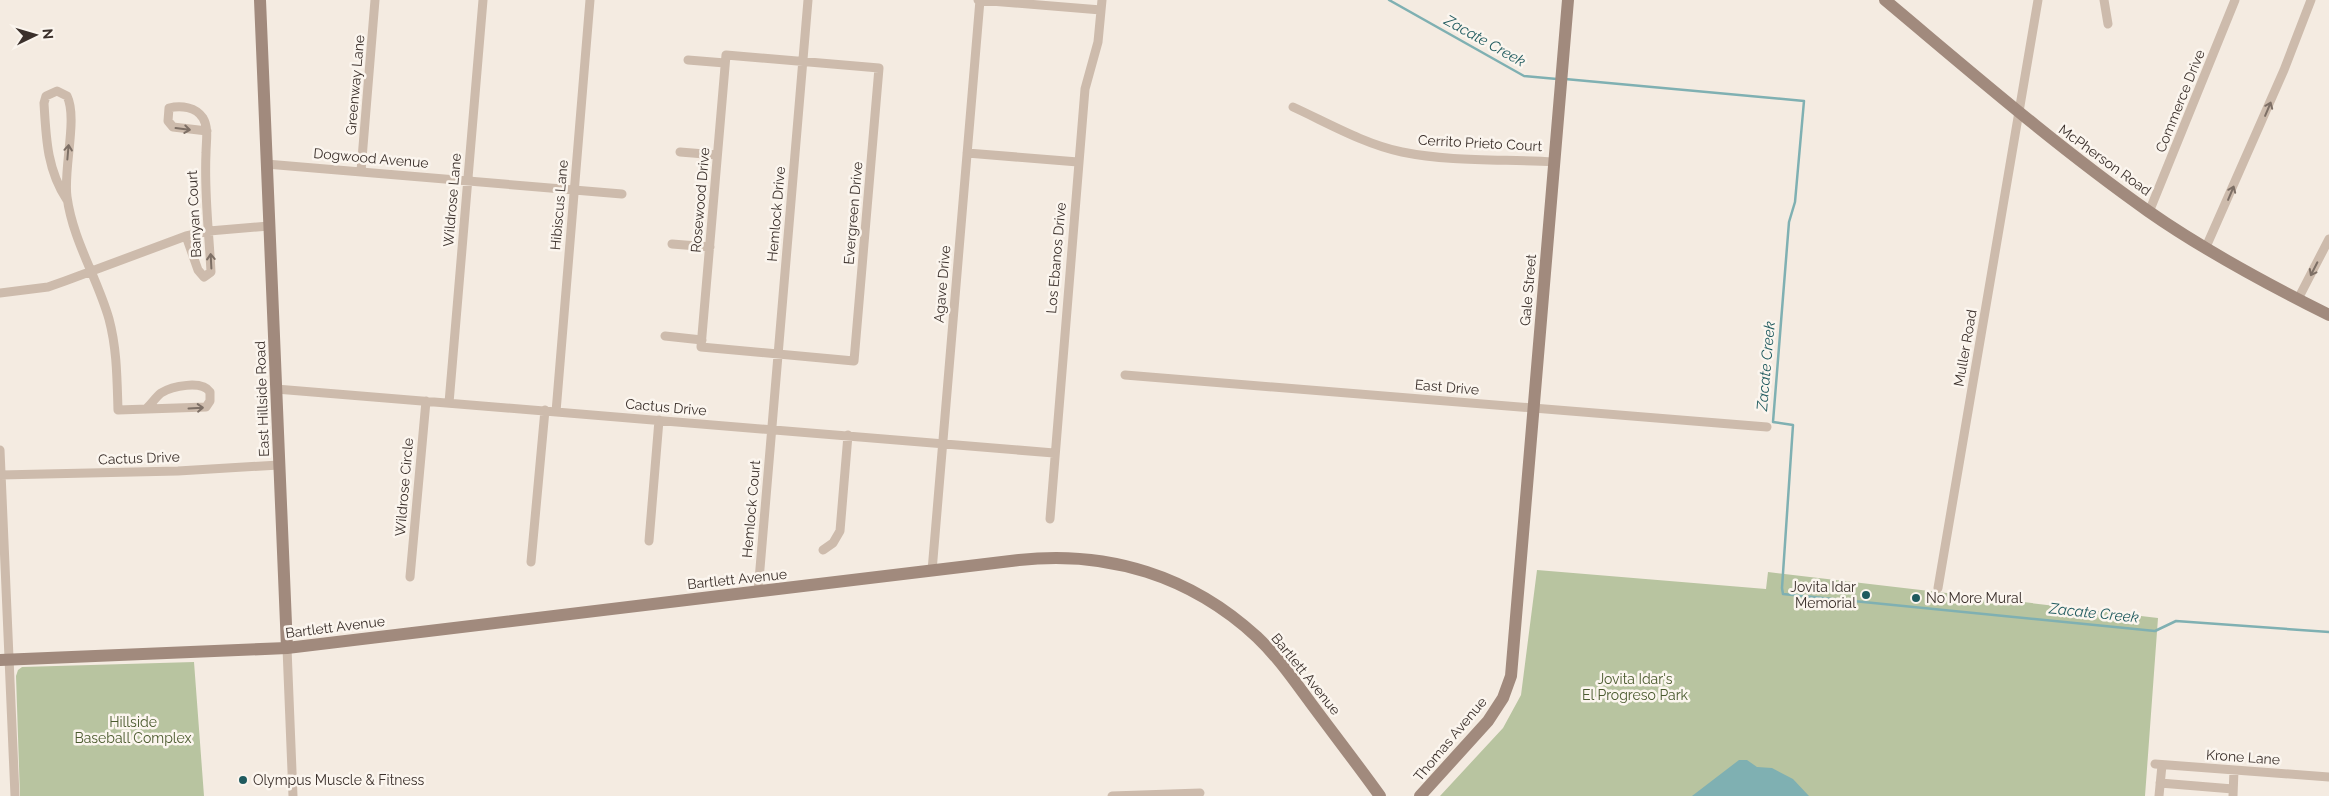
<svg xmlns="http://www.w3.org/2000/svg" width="2329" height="796" font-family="Raleway,sans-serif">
  <rect width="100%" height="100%" fill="#f4ebe1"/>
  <path fill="#b8c4a0" d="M1537 570 1766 589 1768 572 2158 618 2145 796H1440L1503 728 1521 695Z
    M194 662 204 796H20L16 676 18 670 22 667Z"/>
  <path fill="#7fb0b2" d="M1739 760H1747L1757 767 1772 768 1793 779 1809 796H1692Z"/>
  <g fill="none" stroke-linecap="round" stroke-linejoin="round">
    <path stroke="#7fb0b2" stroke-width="2.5" d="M1389 0 1524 76 1557 79
      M1565 79 1804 101 1795 202 1789 222 1773 422 1793 425 1782 588 1783 594 2155 631 2176 621 2329 632"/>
    <path stroke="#cdbbac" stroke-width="9" d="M978 0 1101 10
      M2104 0 2108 24
      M726 55 879 68 854 361 701 347Z
      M688 60 725 63
      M1293 107C1328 123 1364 144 1402 152 1451 162 1504 159 1554 162
      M680 152 717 155
      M967 153 1078 162
      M266 164 622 194
      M361 171 375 0
      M67 200C47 170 46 138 44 103L46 96 57 91 67 96C78 118 63 169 67 197 73 241 97 277 109 319 117 349 117 379 118 410L206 407 210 401V392C202 380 172 386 161 393 156 397 152 403 147 408
      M2149 212 2235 0
      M186 236 198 270 204 277 211 272C209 232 204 193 206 153 206 142 209 128 203 118 196 107 181 105 169 108L168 121 173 127 207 131
      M672 244 710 247
      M2206 247 2284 70 2311 0
      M0 293 48 287 65 281 186 236 209 231 269 226
      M2298 299 2329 239
      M665 336 702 340
      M1125 375 1767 427
      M276 389 1054 453
      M449 403 483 0
      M556 412 590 0
      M0 450 15 796
      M0 475 178 471 279 465
      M1050 519 1085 89 1098 42 1102 0
      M649 541 659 420
      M823 550 833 543 840 531 848 435
      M531 562 545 410
      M932 571 980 0
      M410 577 426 401
      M1938 588 2038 0
      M758 592 808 0
      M287 648 293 796
      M2155 764 2329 777
      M2160 783 2233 789
      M1112 796 1200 793
      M2159 796 2162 765
      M2233 796 2234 770"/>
    <path stroke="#a18a7d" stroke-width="12" d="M260 0 287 648
      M1885 0C1971 72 2056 146 2148 211 2205 251 2267 284 2329 315
      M0 660 287 648 1019 560C1108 550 1191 576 1257 637 1277 656 1293 679 1310 702 1333 733 1357 764 1380 796
      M1420 796 1488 721 1503 698 1511 676 1568 0"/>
  </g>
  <defs><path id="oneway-shaft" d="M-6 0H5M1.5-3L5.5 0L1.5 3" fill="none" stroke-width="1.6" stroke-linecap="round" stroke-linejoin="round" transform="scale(1.25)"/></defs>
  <g stroke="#7d6f65">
    <use href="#oneway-shaft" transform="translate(2268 109) rotate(-67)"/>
    <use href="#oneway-shaft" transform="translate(183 129) rotate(7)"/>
    <use href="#oneway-shaft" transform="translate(68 152) rotate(-85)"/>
    <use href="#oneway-shaft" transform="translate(2231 193) rotate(-67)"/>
    <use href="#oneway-shaft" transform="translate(211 261) rotate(-93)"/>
    <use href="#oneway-shaft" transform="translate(2314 269) rotate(117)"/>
    <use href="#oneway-shaft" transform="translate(196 408) rotate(-3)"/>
  </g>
  <g fill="#1f5a5e" stroke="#fbf5ee" stroke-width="2">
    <circle cx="1866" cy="595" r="5"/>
    <circle cx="1916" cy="598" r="5"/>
    <circle cx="243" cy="780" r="5"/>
  </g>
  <g text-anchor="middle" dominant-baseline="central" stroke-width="5" stroke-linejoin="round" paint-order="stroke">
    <g font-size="14" fill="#3b302b" stroke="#fbf5ee">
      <text transform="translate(355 85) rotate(-85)">Greenway Lane</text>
      <text transform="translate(2180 101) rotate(-68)">Commerce Drive</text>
      <text transform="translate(1480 143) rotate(3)">Cerrito Prieto Court</text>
      <text transform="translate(371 158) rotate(5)">Dogwood Avenue</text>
      <text transform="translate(2105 160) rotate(36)">McPherson Road</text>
      <text transform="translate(452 200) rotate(-85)">Wildrose Lane</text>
      <text transform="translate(700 200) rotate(-85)">Rosewood Drive</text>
      <text transform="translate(559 205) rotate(-85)">Hibiscus Lane</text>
      <text transform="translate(853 213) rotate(-85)">Evergreen Drive</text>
      <text transform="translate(194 214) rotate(-93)">Banyan Court</text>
      <text transform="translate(776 214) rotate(-85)">Hemlock Drive</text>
      <text transform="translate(1056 258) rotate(-85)">Los Ebanos Drive</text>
      <text transform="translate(942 284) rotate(-85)">Agave Drive</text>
      <text transform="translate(1528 290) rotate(-85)">Gale Street</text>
      <text transform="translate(1965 348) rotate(-80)">Muller Road</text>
      <text transform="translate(1447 387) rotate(5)">East Drive</text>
      <text transform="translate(262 399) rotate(-92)">East Hillside Road</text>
      <text transform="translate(666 407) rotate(5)">Cactus Drive</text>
      <text transform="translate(139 458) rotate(-2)">Cactus Drive</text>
      <text transform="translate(404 487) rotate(-85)">Wildrose Circle</text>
      <text transform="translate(751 509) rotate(-85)">Hemlock Court</text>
      <text transform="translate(737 579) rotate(-6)">Bartlett Avenue</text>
      <text transform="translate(335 627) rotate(-7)">Bartlett Avenue</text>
      <text transform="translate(1306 674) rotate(51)">Bartlett Avenue</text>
      <text transform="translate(1450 739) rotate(-50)">Thomas Avenue</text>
      <text transform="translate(2243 757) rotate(4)">Krone Lane</text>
    </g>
    <g font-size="14" fill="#3b302b" stroke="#fbf5ee" text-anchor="start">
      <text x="1856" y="587" text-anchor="end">Jovita Idar<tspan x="1856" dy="16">Memorial</tspan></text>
      <text x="1926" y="598">No More Mural</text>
      <text x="253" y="780">Olympus Muscle &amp; Fitness</text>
    </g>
    <g font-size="14" fill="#4a5a2e" stroke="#fbf5ee">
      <text x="1635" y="679">Jovita Idar's<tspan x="1635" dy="16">El Progreso Park</tspan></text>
      <text x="133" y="722">Hillside<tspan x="133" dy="16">Baseball Complex</tspan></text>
    </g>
    <g font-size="15" font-style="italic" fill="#1f5a5e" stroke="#fbf5ee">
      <text transform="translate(1485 41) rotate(29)">Zacate Creek</text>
      <text transform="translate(1766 366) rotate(-85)">Zacate Creek</text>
      <text transform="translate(2094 613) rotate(6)">Zacate Creek</text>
    </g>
  </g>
  <g transform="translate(35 35) rotate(85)" stroke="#fbf5ee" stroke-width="4" paint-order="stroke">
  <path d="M0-4L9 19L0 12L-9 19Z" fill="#3b302b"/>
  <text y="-8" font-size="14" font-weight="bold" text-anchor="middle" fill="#3b302b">N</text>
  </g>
</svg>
